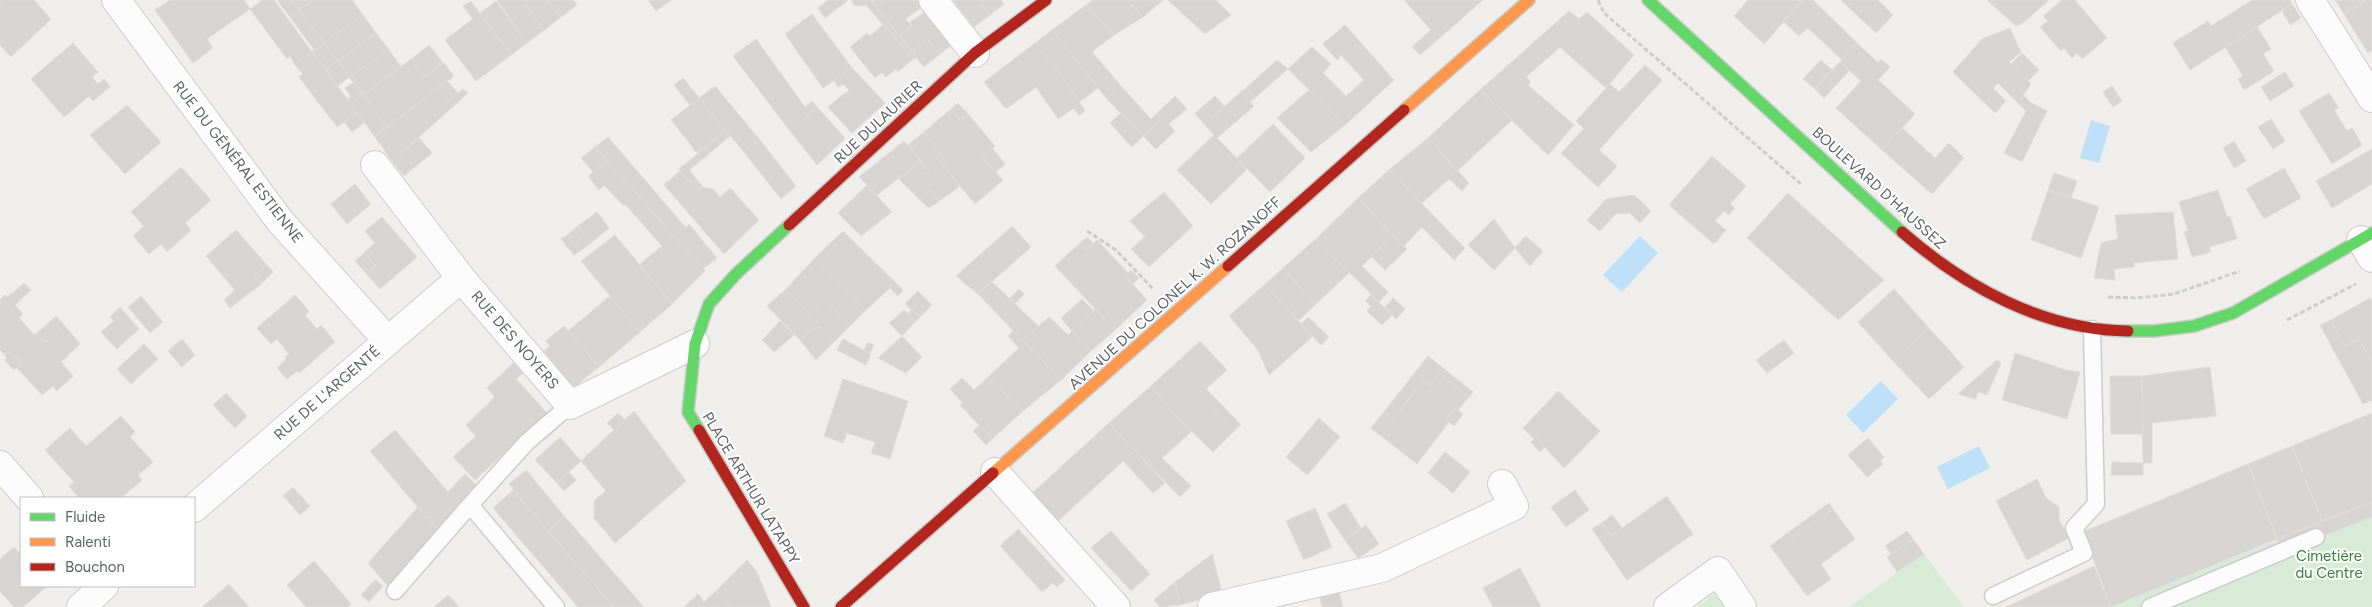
<svg xmlns="http://www.w3.org/2000/svg" width="2372" height="607" font-family="Figtree,sans-serif">
  <rect width="100%" height="100%" fill="#efeeea"/>
  <path fill="#d8ebd6" d="M2372 502V607H2110Z
    M1924 554 1964 607H1849Z
    M1716 592 1732 607H1698Z"/>
  <path fill="#bfe0f9" d="M2091 120 2110 126 2099 163 2080 158Z
    M1640 236 1658 253 1622 292 1603 275Z
    M1881 381 1898 399 1863 433 1846 415Z
    M1979 446 1990 468 1948 489 1937 467Z"/>
  <path fill="#d6d5d3" stroke="#deddd9" d="M0 0H34L51 19 11 57 0 45Z
    M170 0H244L250 9 207 39 213 48 193 63 155 10Z
    M262 0H274L312 52 295 65 290 56 287 59 250 9Z
    M277 0H292L299 10 290 17Z
    M292 0H312L299 10Z
    M312 0H352L363 15 324 43 299 10Z
    M497 0H522L544 30 527 43Z
    M522 0H548L561 17 544 30Z
    M548 0H573L577 5 561 17Z
    M648 0H671L656 11Z
    M828 0H848L825 18 818 8Z
    M851 0H871L917 57 913 59 866 5 855 6Z
    M873 0H884L876 7Z
    M884 0H917L922 7 905 19 912 26 899 36 876 7Z
    M953 0H978L990 15 974 27Z
    M978 0H1001L1004 4 990 15Z
    M1093 0H1127L1143 17 1114 35 1086 5Z
    M1127 0H1149L1156 6 1143 17Z
    M1149 0H1164L1156 6Z
    M1168 0H1216L1231 15 1205 34Z
    M1404 0H1483L1420 55 1412 47 1431 30Z
    M1748 0H1803L1764 44 1734 16Z
    M1803 0H1813L1857 43 1842 60 1808 28 1799 36 1783 21Z
    M1841 0H1878L1893 15 1876 33Z
    M1987 0H2049L2024 22 2016 26Z
    M2062 0H2075L2107 38 2082 59 2077 53 2072 58 2064 48 2061 51 2040 27 2048 21 2043 16Z
    M2252 0H2290L2292 4 2190 70 2173 43 2208 21 2211 26Z
    M2335 0H2367L2344 14Z
    M2367 0H2372V50L2368 53 2344 14Z
    M471 1 511 55 476 81 445 40 473 19 463 6Z
    M496 1 527 43 511 55 480 13Z
    M2292 4 2301 18 2290 25 2282 11Z
    M1086 5 1114 35 1092 52 1121 86 1107 99 1052 30Z
    M299 10 324 43 315 51 290 17Z
    M926 11 953 44 940 54 927 39 912 52 899 36 912 26 909 23Z
    M1569 11 1579 19 1587 12 1634 55 1606 88 1560 47 1526 77 1531 82 1528 85 1574 125 1548 155 1480 90Z
    M812 14 852 68 823 88 785 34Z
    M363 15 376 33 338 61 324 43Z
    M884 24 913 59 898 72 896 69 886 77 882 72 875 78 850 47 867 33 870 36Z
    M1345 25 1394 80 1345 125 1288 69 1312 47 1331 64 1323 73 1346 96 1364 80 1341 55 1337 60 1323 44Z
    M2257 27 2271 49 2263 54 2274 71 2244 90 2238 79 2243 76 2225 47Z
    M2010 28 2021 52 2009 62 2031 84 2023 95 2030 102 2047 111 2022 162 2004 153 2026 111 1998 83 1993 88 2006 101 1995 113 1953 72 1982 39Z
    M1052 30 1098 88 1079 102 1062 76 1035 43Z
    M376 33 389 50 349 77 338 61Z
    M756 39 805 107 812 101 817 107 790 131 733 56Z
    M927 39 940 54 924 67 912 52Z
    M73 43 98 72 92 77 98 84 104 79 110 87 93 101 89 96 64 117 31 79Z
    M324 43 338 61 326 70 312 52Z
    M1035 43 1062 76 1085 111 1079 116 1074 108 1058 119 1036 87 1006 109 984 82Z
    M1857 43 1878 63 1881 59 1890 67 1878 80 1915 114 1882 150 1836 108 1861 81 1840 62Z
    M429 45 443 63 425 77 411 59Z
    M389 50 401 67 363 95 349 77Z
    M312 52 357 112 337 127 299 77 303 74 295 65Z
    M2022 53 2039 70 2028 81 2011 64Z
    M411 59 425 77 444 63 454 76 387 127 363 95Z
    M1277 60 1288 69 1256 97 1246 88Z
    M1821 60 1832 70 1815 89 1803 79Z
    M338 61 349 77 338 86 326 70Z
    M1840 62 1849 71 1836 85 1826 76Z
    M1645 65 1662 80 1599 150 1617 166 1598 187 1561 153 1584 129 1576 121 1610 84 1619 92Z
    M852 68 885 103 852 133 828 107 849 90 843 84 838 87 834 80Z
    M2285 72 2294 86 2270 101 2261 87Z
    M1826 76 1836 85 1824 98 1815 89Z
    M683 78 699 98 690 105 674 85Z
    M447 81 458 93 449 101 438 88Z
    M354 82 363 95 351 104 348 99 351 96 345 88Z
    M715 86 760 140 744 152 699 98Z
    M1121 86 1151 119 1175 96 1187 109 1168 124 1163 118 1143 136 1107 99Z
    M2112 86 2118 95 2109 101 2103 92Z
    M438 88 449 101 463 89 468 93 392 161 375 137Z
    M1246 88 1256 97 1250 102 1241 92Z
    M1309 90 1345 125 1311 152 1277 118Z
    M1480 90 1512 120 1457 171 1428 138Z
    M1241 92 1254 106 1217 138 1204 124Z
    M2329 93 2339 108 2334 110 2347 131 2352 128 2362 145 2332 164 2299 111Z
    M363 95 387 127 375 137 351 104Z
    M2118 95 2122 101 2113 107 2109 101Z
    M1215 96 1225 107 1204 124 1195 113Z
    M699 98 726 130 697 153 671 120Z
    M958 103 968 114 960 120 951 109Z
    M127 105 161 142 125 174 90 135Z
    M817 107 845 138 817 165 790 131Z
    M951 109 960 120 968 114 995 146 982 157 1003 180 975 204 937 158 942 154 924 132Z
    M357 112 364 123 352 132 344 122Z
    M1121 113 1143 136 1132 147 1110 123Z
    M1163 118 1175 131 1156 149 1143 136Z
    M2271 119 2285 141 2273 149 2258 127Z
    M1273 124 1305 158 1270 192 1237 158Z
    M1902 128 1935 158 1949 143 1964 158 1932 194 1882 150Z
    M726 130 730 136 693 167 689 161Z
    M924 132 942 154 937 158 960 186 939 201 930 191 919 199 908 188 929 171 908 145Z
    M1214 135 1247 169 1211 204 1177 170Z
    M608 137 686 228 689 224 717 258 703 269 595 147Z
    M419 138 432 153 404 176 392 161Z
    M1428 138 1469 183 1462 191 1449 179 1421 204 1389 170Z
    M760 140 796 186 781 199 744 152Z
    M904 141 921 161 877 195 859 177Z
    M2234 141 2246 161 2234 168 2223 148Z
    M595 147 607 161 593 172 581 158Z
    M992 148 1005 164 996 172 982 157Z
    M2372 149V184L2332 208 2316 181Z
    M1712 156 1746 186 1730 204 1735 208 1729 215 1724 211 1715 221 1726 230 1714 244 1669 205Z
    M607 161 705 271 672 304 639 265 662 246 625 204 624 206 604 185 599 190 588 176Z
    M689 161 693 167 689 170 703 187 698 191 679 169Z
    M921 161 929 171 908 188 899 179Z
    M181 167 211 200 185 223 191 230 167 252 161 244 149 254 133 236 144 226 131 212Z
    M2284 168 2301 198 2264 219 2246 189Z
    M1389 170 1465 248 1454 260 1422 227 1404 246 1358 198Z
    M680 171 698 191 703 187 713 189 720 197 730 188 759 220 724 254 664 185Z
    M2054 173 2077 181 2071 198 2048 190Z
    M355 184 371 204 347 224 331 204Z
    M867 185 892 212 861 236 838 213Z
    M2048 190 2099 207 2081 258 2031 240Z
    M2218 190 2227 217 2230 216 2237 239 2209 247 2211 252 2192 257 2184 232 2188 231 2179 202Z
    M930 191 939 201 929 208 919 199Z
    M1164 192 1193 226 1149 267 1131 249 1145 237 1130 221Z
    M1788 193 1884 280 1838 320 1747 238Z
    M1634 195 1651 211 1640 223 1630 213 1616 214 1611 219 1598 208 1606 199Z
    M1358 198 1393 235 1362 266 1388 292 1379 302 1316 239Z
    M1598 208 1611 219 1600 231 1587 220Z
    M597 212 609 228 591 243 578 226Z
    M2173 212 2178 259 2134 263V267L2114 269 2115 280 2094 278 2101 243 2118 239 2115 215Z
    M382 217 417 257 380 289 363 270 365 268 369 272 376 266 364 253 375 243 365 231Z
    M1494 219 1515 248 1494 270 1468 245Z
    M578 226 591 243 580 251 567 235Z
    M1012 226 1031 247 978 294 956 276Z
    M236 230 267 265 253 276 261 284 230 308 224 300 235 290 206 256Z
    M843 231 903 290 898 296 890 288 866 310 815 258Z
    M567 235 580 251 574 255 561 239Z
    M615 235 672 304 640 332 581 261Z
    M1393 235 1407 249 1385 270 1371 256Z
    M1526 236 1543 251 1530 266 1515 248Z
    M1087 237 1093 243 1085 251 1079 244Z
    M1316 239 1349 273 1316 304 1283 268Z
    M1097 240 1128 273 1125 276 1147 300 1115 330 1055 266 1079 244 1085 251Z
    M364 253 376 266 369 272 365 268 363 270 355 261Z
    M815 258 866 310 850 326 825 298 809 314 785 290Z
    M267 265 273 272 261 284 253 276Z
    M1283 268 1316 304 1298 321 1264 285Z
    M1131 270 1139 278 1133 284 1125 276Z
    M991 281 1038 326 1022 340 978 294Z
    M24 283 31 290 15 305 23 314 19 318 34 335 37 333 45 343 65 326 80 344 61 362 73 376 57 391 53 386 42 395 17 368 22 364 11 353H3L0 350V300L5 295 8 297Z
    M1264 285 1313 336 1269 375 1258 350 1229 316Z
    M1019 289 1024 294 1015 304 1009 299Z
    M1894 289 1929 328 1893 361 1858 322Z
    M785 290 809 314 825 298 850 326 834 342 820 327 811 330 800 340 767 306Z
    M918 291 932 305 920 317 905 304Z
    M295 295 309 311 305 315 317 329 321 325 335 342 299 373 297 371 287 379 277 368 286 359 285 357 289 354 277 339 271 344 257 328Z
    M1371 295 1392 315 1382 325 1367 311 1371 306 1365 301Z
    M141 296 163 322 150 333 128 307Z
    M610 296 640 332 599 367 568 331Z
    M1393 298 1405 309 1396 319 1385 307Z
    M2370 298 2372 302V363L2359 339 2345 346 2331 320Z
    M1082 299 1094 311 1072 331 1061 318Z
    M120 307 139 329 117 349 101 332 114 321 110 317Z
    M912 309 920 317 915 322 908 314Z
    M1095 309 1115 330 1091 351 1072 331Z
    M904 310 915 322 902 336 889 323Z
    M56 316 65 326 45 343 37 333Z
    M1049 317 1068 335 1072 331 1091 351 1061 380 1022 340Z
    M1308 317 1329 337 1321 345 1301 324Z
    M2331 320 2345 346 2359 339 2372 363V400L2363 404 2320 325Z
    M780 321 794 335 774 352 762 340Z
    M564 326 599 367 574 387 544 351 550 346 546 341Z
    M820 327 834 342 816 360 800 340 811 330Z
    M1929 328 1964 367 1929 399 1893 361Z
    M1013 331 1061 380 1023 411 987 378 1019 348 1008 336Z
    M902 336 922 357 906 373 878 358Z
    M182 339 195 355 182 367 168 351Z
    M843 339 871 354 866 365 837 350Z
    M1784 340 1794 353 1767 373 1756 360Z
    M1200 341 1227 370 1206 389 1220 403 1213 410 1234 431 1213 452 1171 411 1151 386Z
    M868 342 874 345 870 353 864 350Z
    M144 344 158 359 131 384 117 369Z
    M3 353H11L22 364 14 370 5 361 7 358Z
    M2015 353 2066 370 2080 372 2067 419 2002 400Z
    M1428 356 1473 392 1469 397 1440 374 1429 387 1423 381 1393 419 1384 412Z
    M1997 360 2001 363 1987 395 1978 392 1976 399 1958 394Z
    M513 363 523 373 516 379 547 413 475 480 453 457 476 436 466 425 495 397 487 388Z
    M2210 367 2216 416 2152 423V463H2143L2142 376Z
    M1440 374 1469 397 1458 410 1455 408 1445 419 1449 422 1417 464 1371 428 1384 412 1393 419 1423 381 1429 387Z
    M2110 376H2142L2143 434H2111Z
    M962 378 974 390 987 378 1023 411 992 439 960 405 963 403 950 389Z
    M843 379 908 401 890 459 871 453 875 442 847 433 843 443 824 436Z
    M1151 386 1171 411 1192 431 1162 458 1191 486 1180 497 1109 423Z
    M1558 391 1600 431 1564 468 1536 437 1534 439 1523 428Z
    M226 393 247 416 235 428 213 405Z
    M1220 403 1241 425 1234 431 1213 410Z
    M1455 408 1463 414 1454 426 1445 419Z
    M634 411 686 481 615 543 594 518V501L606 491 581 461Z
    M618 413 625 420 614 430 607 423Z
    M2372 413V502L2322 521 2292 446Z
    M121 416 135 432 130 437 153 462 138 475 142 480 121 498H79L69 486 74 482 45 450 70 428 86 446Z
    M1319 418 1340 437 1307 475 1286 457Z
    M1109 423 1165 483 1153 493 1123 461 1055 524 1029 496Z
    M980 425 992 439 986 445 973 431Z
    M395 430 448 492 465 474 476 485 438 530 429 521 432 519 430 516 427 518 370 451Z
    M560 437 581 461 557 483 535 460Z
    M1536 437 1545 447 1540 452 1531 442Z
    M1868 438 1884 457 1880 461 1883 464 1867 477 1848 455Z
    M2292 446 2322 521 2277 539 2248 464Z
    M1445 452 1470 472 1453 493 1428 473Z
    M2112 462 2143 463V475H2111Z
    M2248 464 2277 539 2111 607 2083 532Z
    M526 470 564 516 548 531 509 484Z
    M569 472 576 480 564 491 557 483Z
    M2037 479 2046 498 2059 507V520L2069 538 2027 560 1996 501Z
    M293 487 310 506 300 515 283 496Z
    M513 490 548 531 614 607H578L493 508Z
    M1575 490 1589 510 1566 527 1551 507Z
    M1667 496 1693 534 1627 580 1592 529 1602 523 1611 536Z
    M2372 502V517L2318 538 2281 549 2277 539Z
    M1345 503 1361 528 1345 540 1327 514Z
    M1829 503 1833 509 1794 538 1789 532Z
    M418 507 427 518 430 516 432 519 429 521 438 530 388 586 368 563Z
    M1315 508 1332 547 1304 560 1286 521Z
    M1833 509 1855 539 1821 564 1831 579 1807 596 1770 546 1789 532 1794 538Z
    M1612 515 1622 528 1611 536 1602 523Z
    M564 516 644 607H614L548 531Z
    M1366 525 1379 544 1358 558 1345 540Z
    M1018 529 1065 580 1057 587 1053 583 1042 592 1000 546Z
    M1111 531 1150 574 1131 591 1091 548Z
    M1907 531 1913 539 1891 554 1885 546Z
    M1913 539 1924 554 1897 572 1887 557Z
    M14 547 21 555V586H47L23 607H14L0 591V559Z
    M1212 554 1222 593 1180 605 1175 582Z
    M747 560 757 572 771 607H731L716 591Z
    M314 561 351 604 348 607H306L287 585Z
    M2094 566 2111 607H2006Z
    M1520 568 1541 607H1493L1483 588Z
    M375 580 383 586 369 602 361 595Z
    M1175 582 1180 605 1160 607 1154 600Z
    M229 584 249 607H202Z
    M716 591 731 607H684L698 594 704 602Z
    M1339 592 1343 607H1322L1320 597Z
    M448 595 459 607H434Z"/>
  <g fill="none" stroke-linecap="round" stroke-linejoin="round">
    <defs>
      <path id="lane" d="M395 591 470 505
        M1993 596 2084 553 2074 528 2096 504 2092 329
        M556 607 470 505 527 442 570 405
        M2150 607 2316 537"/>
      <path id="street" d="M116 0 280 221 388 341
        M933 0 975 53
        M2310 0 2372 98
        M375 165 461 278 570 405 695 344
        M2361 240 2372 258
        M0 465 29 498
        M995 472 1116 607
        M194 508 461 278
        M81 607 104 586
        M1212 607 1382 568 1514 506 1502 484
        M1668 607 1718 571 1742 607"/>
      <path id="fast" d="M1648 0 1902 232
        M2128 331H2154L2194 326 2233 313 2372 233
        M699 430 688 412 695 344 709 304 736 274 789 225"/>
      <path id="slow" d="M1404 110 1529 0
        M993 473 1228 266"/>
      <path id="jam" d="M789 225 975 53 1046 0
        M1902 232C1965 287 2043 330 2128 331
        M1228 266 1404 110
        M699 430 804 607
        M841 607 993 473"/>
    </defs>
    <use href="#lane" stroke="#cbcccc" stroke-width="19"/>
    <use href="#street" stroke="#cbcccc" stroke-width="30"/>
    <use href="#fast" stroke="#cacacb" stroke-width="14"/>
    <use href="#slow" stroke="#cacacb" stroke-width="14"/>
    <use href="#jam" stroke="#cacacb" stroke-width="14"/>
    <path stroke="#cacfcc" stroke-width="3" stroke-dasharray="5 2.5" stroke-linecap="butt" d="M1598 0 1604 13 1802 185
      M1087 231 1116 250 1154 290
      M2108 297 2136 298 2174 294 2240 271
      M2287 320 2356 284"/>
    <use href="#lane" stroke="#fdfcfc" stroke-width="16"/>
    <use href="#street" stroke="#fdfcfc" stroke-width="28"/>
    <use href="#fast" stroke="#63d668" stroke-width="11"/>
    <use href="#slow" stroke="#ff974d" stroke-width="11"/>
    <use href="#jam" stroke="#b3261e" stroke-width="11"/>
  </g>
  <g text-anchor="middle" dominant-baseline="central" stroke-width="4" stroke-linejoin="round" paint-order="stroke">
    <g font-size="15" fill="#5f6368" stroke="#fff">
      <text transform="translate(878 122) rotate(-43)">RUE DULAURIER</text>
      <text transform="translate(238 162) rotate(52)">RUE DU GÉNÉRAL ESTIENNE</text>
      <text transform="translate(1879 188) rotate(42)">BOULEVARD D'HAUSSEZ</text>
      <text transform="translate(1175 293) rotate(-42)">AVENUE DU COLONEL K. W. ROZANOFF</text>
      <text transform="translate(515 340) rotate(49)">RUE DES NOYERS</text>
      <text transform="translate(327 393) rotate(-41)">RUE DE L'ARGENTÉ</text>
      <text transform="translate(751 488) rotate(59)">PLACE ARTHUR LATAPPY</text>
    </g>
    <g font-size="15" fill="#348238" stroke="#fff">
      <text x="2329" y="556">Cimetière<tspan x="2329" dy="17">du Centre</tspan></text>
    </g>
  </g>
  <rect x="20" y="497" width="175" height="90" fill="#ffffff" stroke="#bfc1c3"/>
  <rect x="30" y="513" width="25" height="8" fill="#63d668" stroke="#bfc1c3"/>
  <text x="65" y="522" font-size="15" fill="#5f6368">Fluide</text>
  <rect x="30" y="538" width="25" height="8" fill="#ff974d" stroke="#bfc1c3"/>
  <text x="65" y="547" font-size="15" fill="#5f6368">Ralenti</text>
  <rect x="30" y="563" width="25" height="8" fill="#b3261e" stroke="#bfc1c3"/>
  <text x="65" y="572" font-size="15" fill="#5f6368">Bouchon</text>
</svg>
